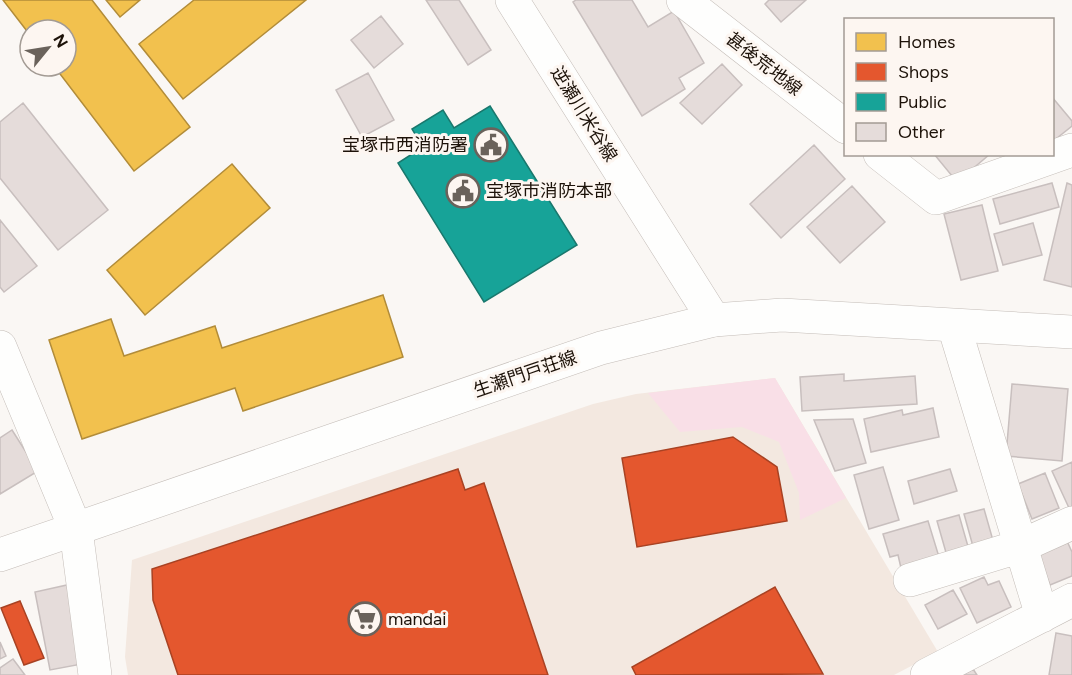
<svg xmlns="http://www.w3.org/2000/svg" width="1072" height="675" font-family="Figtree,'Noto Sans JP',sans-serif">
  <rect width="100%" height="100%" fill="#faf7f4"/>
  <path fill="#f3e8e0" d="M775 378 938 652 894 675H128L125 657 132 560 593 404 636 394Z"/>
  <path fill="#f9dfe7" d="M775 378 846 498 800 520 799 493 779 442 742 427 680 432 648 393Z"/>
  <path fill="#f2c14e" stroke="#b28c39" stroke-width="1.5" d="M3 0H92L190 127 134 171 54 66H66V30H30V35Z
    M106 0H140L120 17Z
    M194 0H306L183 99 139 44Z
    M232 164 270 208 145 315 107 270Z
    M383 295 403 357 243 411 235 388 82 439 49 340 111 319 124 356 215 326 222 348Z"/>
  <path fill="#e4572e" stroke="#a84223" stroke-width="1.5" d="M733 437 777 467 787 521 637 547 622 458Z
    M458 469 465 490 484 483 548 675H178L153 600 152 569Z
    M775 587 823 674 636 675 632 667Z
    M20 601 44 658 24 665 1 608Z"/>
  <path fill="#17a398" stroke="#19786d" stroke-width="1.5" d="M490 106 577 245 484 302 398 163 423 147 412 129 443 110 454 128Z"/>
  <path fill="#e5dcda" stroke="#c8bfbe" stroke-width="1.5" d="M426 0H459L491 50 468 65Z
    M576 0H632L648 27 674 11 704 63 679 78 685 89 642 116 573 2Z
    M769 0H806L781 22 765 4Z
    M381 16 403 44 374 68 351 40Z
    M722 64 742 85 702 124 680 103Z
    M368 73 394 120 362 137 336 90Z
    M1052 97 1072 121V126L1052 142Z
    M23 103 108 210 58 250 0 178V122Z
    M814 145 845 179 781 238 750 204Z
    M934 154H990L957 182Z
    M1052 183 1059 207 1000 224 993 199Z
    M1067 183 1072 185V287L1044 280Z
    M852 186 885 222 840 263 807 227Z
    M982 205 998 271 961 280 944 214Z
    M0 220 37 266 4 292 0 287Z
    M1033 223 1042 255 1003 265 994 234Z
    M844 374V381L915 376 917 404 802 411 800 377Z
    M1012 384 1068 389 1062 461 1006 456Z
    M933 408 939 437 871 452 864 419 902 410 903 415Z
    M853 419 866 463 835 471 814 420Z
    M12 430 38 471 0 494V438Z
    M1072 462V506L1069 508 1052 471Z
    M883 467 899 520 869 529 854 475Z
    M950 469 957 491 914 504 908 481Z
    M1045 473 1059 508 1032 519 1018 484Z
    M984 509 994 544 974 550 964 514Z
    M959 515 969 550 947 556 937 521Z
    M928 521 939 557 901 568 898 555 890 557 883 534Z
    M1067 541 1072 552V576L1050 585 1037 553Z
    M984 577 988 585 999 581 1011 607 977 623 960 588Z
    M67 585 82 664 50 670 35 592Z
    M953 590 967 614 938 629 925 605Z
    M1056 633 1072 636V675H1049Z
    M0 642 6 656 0 659Z
    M13 659 25 675H0V668Z
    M973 669 977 675H962Z"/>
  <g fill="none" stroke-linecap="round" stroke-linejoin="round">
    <defs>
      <path id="minor" d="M512 0 714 320
        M683 0 846 127
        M880 154 936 198 1072 150
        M954 326 1042 616
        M0 347 76 530 95 675
        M910 580 1021 546 1072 523
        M927 675 1072 600"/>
      <path id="major" d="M0 555 601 348 714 320 782 315 1072 332"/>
    </defs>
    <use href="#minor" stroke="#c4bdb8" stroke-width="34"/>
    <use href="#major" stroke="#c4bdb8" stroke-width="34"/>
    <use href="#minor" stroke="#fefefd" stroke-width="33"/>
    <use href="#major" stroke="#fefefd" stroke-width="33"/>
  </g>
  <defs>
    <symbol id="civic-ring" viewBox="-11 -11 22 22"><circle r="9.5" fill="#fdf6f1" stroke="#6a625b" stroke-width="1.5"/><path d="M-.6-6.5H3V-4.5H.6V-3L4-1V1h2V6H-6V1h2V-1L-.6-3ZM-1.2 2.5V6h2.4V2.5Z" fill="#6a625b"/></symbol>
    <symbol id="supermarket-ring" viewBox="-11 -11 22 22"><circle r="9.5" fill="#fdf6f1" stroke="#6a625b" stroke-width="1.5"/><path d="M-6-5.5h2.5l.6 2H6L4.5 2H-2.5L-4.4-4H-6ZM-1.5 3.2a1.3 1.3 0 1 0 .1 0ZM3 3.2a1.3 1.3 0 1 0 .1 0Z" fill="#6a625b"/></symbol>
  </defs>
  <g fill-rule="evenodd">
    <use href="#civic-ring" x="472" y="126" width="38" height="38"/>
    <use href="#civic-ring" x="444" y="172" width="38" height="38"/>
    <use href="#supermarket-ring" x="346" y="600" width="38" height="38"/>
  </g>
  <g text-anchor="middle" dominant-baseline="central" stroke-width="6" stroke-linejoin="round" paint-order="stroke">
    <g font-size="18" fill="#1d1209" stroke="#fdf6f1">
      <text transform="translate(764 64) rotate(38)">甚後荒地線</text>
      <text transform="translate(584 114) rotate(58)">逆瀬川米谷線</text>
      <text transform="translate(525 374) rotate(-19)">生瀬門戸荘線</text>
    </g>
    <g font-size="18" fill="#1d1209" stroke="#fdf6f1" text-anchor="start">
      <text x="468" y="145" text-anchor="end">宝塚市西消防署</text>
      <text x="486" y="191">宝塚市消防本部</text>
      <text x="388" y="619">mandai</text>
    </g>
  </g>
  <rect x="844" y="18" width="210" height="138" fill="#fdf6f1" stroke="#a39b94" stroke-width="1.5"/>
  <rect x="856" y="33" width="30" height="18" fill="#f2c14e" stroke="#a39b94" stroke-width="1.5"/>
  <text x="898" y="48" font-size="18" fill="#1d1209">Homes</text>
  <rect x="856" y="63" width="30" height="18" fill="#e4572e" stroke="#a39b94" stroke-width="1.5"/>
  <text x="898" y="78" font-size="18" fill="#1d1209">Shops</text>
  <rect x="856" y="93" width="30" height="18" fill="#17a398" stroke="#a39b94" stroke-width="1.5"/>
  <text x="898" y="108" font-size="18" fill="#1d1209">Public</text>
  <rect x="856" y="123" width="30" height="18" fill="#e5dcda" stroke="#a39b94" stroke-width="1.5"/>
  <text x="898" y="138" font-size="18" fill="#1d1209">Other</text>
  <g transform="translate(48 48) rotate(60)"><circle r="28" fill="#fdf6f1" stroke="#a39b94" stroke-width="1.5"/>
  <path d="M0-4.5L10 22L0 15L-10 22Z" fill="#6a625b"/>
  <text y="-9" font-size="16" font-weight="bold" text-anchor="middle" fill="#1d1209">N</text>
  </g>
</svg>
